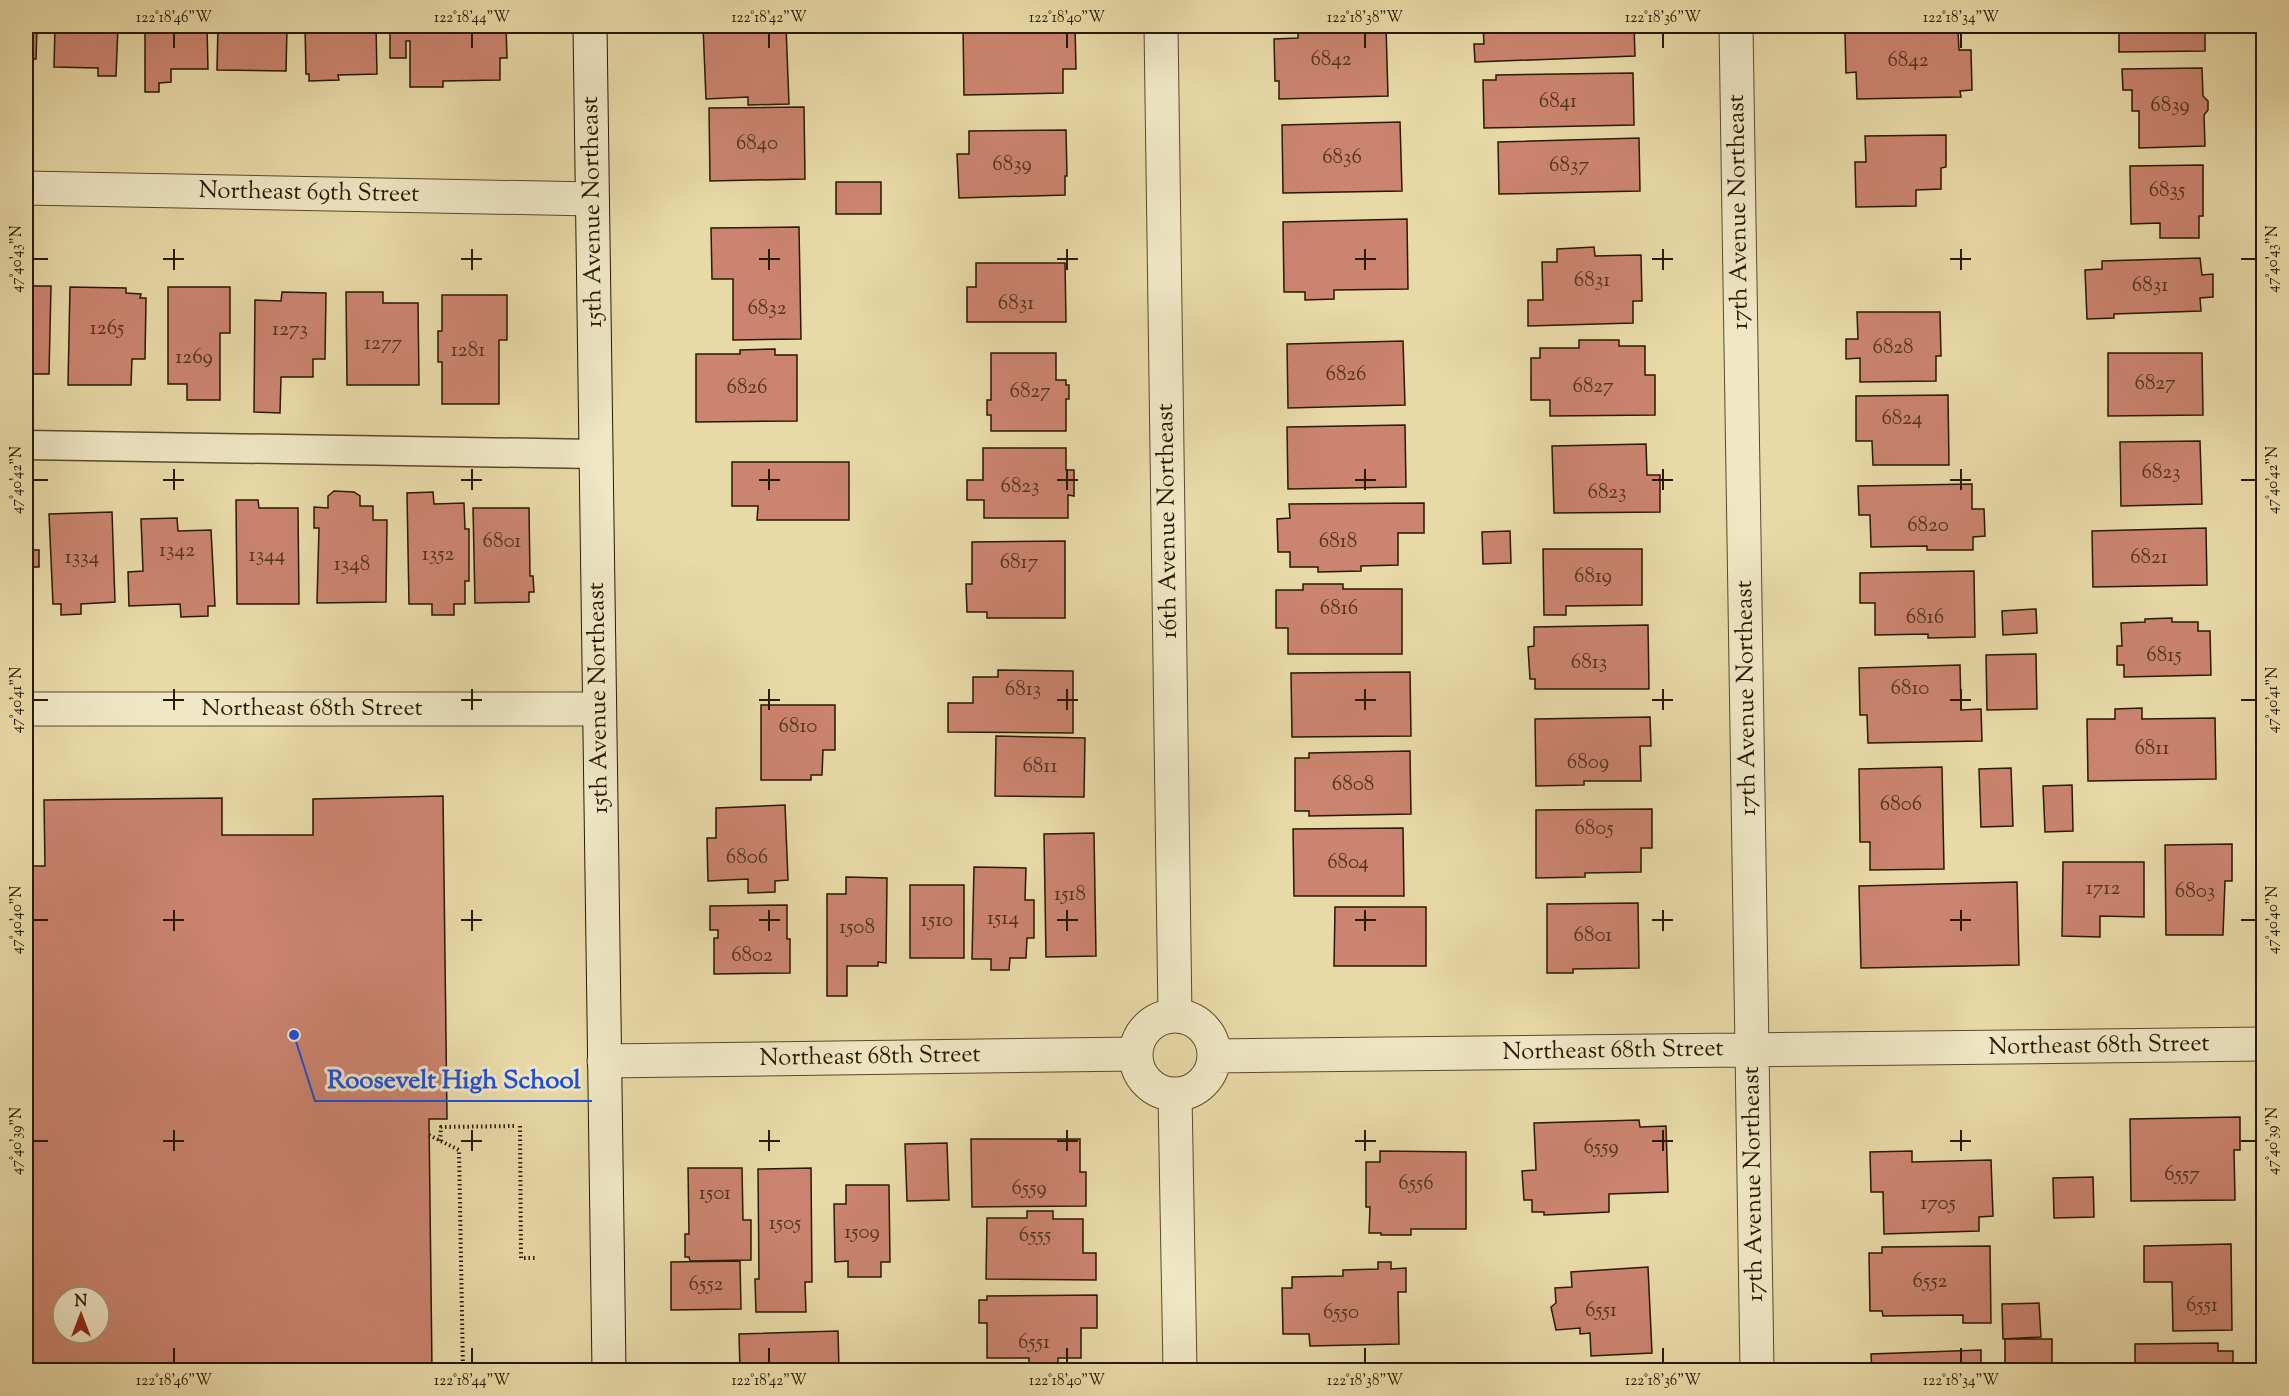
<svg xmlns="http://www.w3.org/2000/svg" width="2289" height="1396" font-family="'Sorts Mill Goudy',serif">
  <rect width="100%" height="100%" fill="#e8daa7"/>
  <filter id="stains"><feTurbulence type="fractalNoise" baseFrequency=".00333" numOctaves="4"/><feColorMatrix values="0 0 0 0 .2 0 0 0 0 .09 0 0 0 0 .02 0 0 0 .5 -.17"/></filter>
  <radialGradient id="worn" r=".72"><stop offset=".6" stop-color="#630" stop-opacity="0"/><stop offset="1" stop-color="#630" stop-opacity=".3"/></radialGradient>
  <path fill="#cb846f" stroke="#291902" stroke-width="1.5" fill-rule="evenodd" d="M26 26H37L36 59H31L30 66H26Z
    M55 26H118L116 76H98V68L54 67Z
    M145 26H207L208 69H171V82L159 83V92H145Z
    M218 26H291V27H287L286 71 217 70Z
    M305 26H376L377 74 338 75 339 80 309 81V74H306Z
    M390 26H506L507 58H500V80L443 81V87H410V41H406V58H390Z
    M703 26H786L789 104 748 105V97L706 99Z
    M963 26H1075L1076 69H1063V93L964 95Z
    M1298 26H1386L1388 96 1279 99V81H1275L1274 39 1298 38Z
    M1483 26H1634L1635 56 1475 62 1474 44H1484Z
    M2119 26H2215V28H2205V51L2119 52Z
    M1958 31 1959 50H1971L1972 90 1960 91 1961 97 1857 99 1856 72 1846 73 1845 33Z
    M2202 68 2203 96 2208 101V110L2204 115 2205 146 2139 148V111H2132V90H2123L2122 69Z
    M1633 73 1634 125 1484 128 1483 80H1496V75Z
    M804 107 805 179 710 181 709 108Z
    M1400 122 1402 191 1283 193 1282 125Z
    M1066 130 1067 176H1065V195L959 198 957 154H969V131Z
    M1946 135V167L1941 168V189L1916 190V206L1856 207 1855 162H1866L1865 136Z
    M1639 138 1640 191 1499 194 1498 142Z
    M2203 165V216H2199V238H2160V223L2131 224 2130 166Z
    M836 182H881V214H836Z
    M1407 219 1408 289 1334 290V299L1305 300V292H1284L1283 222Z
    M799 227 801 339 733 340V279H712L711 228Z
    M1594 247 1595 256 1641 255 1642 301H1633V323L1528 326V300H1543L1542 262H1557V249Z
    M2200 258 2202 275 2213 274V297L2200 298 2201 311 2114 314V318L2087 319 2085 270 2102 269V261Z
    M976 263H1065L1066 322H967V287H976Z
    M26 286H51L49 374H26Z
    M70 287 126 288V293L141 294 140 298H146L145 359H132L131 385H68Z
    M168 287H230V333H220V400H187V384H168Z
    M282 292 326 293 325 359H313V377H281L280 413 254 412 255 300 281 301Z
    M346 292H383V303H418L419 385H347Z
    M442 295H507V340H499V404H442V362H438V331H442Z
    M1857 312H1940L1941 356H1936V381L1860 382V358L1846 359V339H1858Z
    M1579 340H1619V346H1645V375H1655V415L1550 416V400H1531V358H1540V348H1579Z
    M1403 341 1405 405 1288 408 1287 344Z
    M775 349V355H797V421L696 422V354H740V350Z
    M991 353H1056V380H1066V385H1069V399H1066V431H991V415H987V400H991Z
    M2108 353H2202L2203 415 2108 416Z
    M1948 395 1949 465H1873L1872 441H1856V396Z
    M1405 425 1406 487 1288 489 1287 427Z
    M2200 441 2202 504 2121 506 2120 442Z
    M1646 444 1647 475H1660V512L1554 513 1552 446Z
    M983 448H1066V470H1074V496L1068 495V518H984V500H967V480H983Z
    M732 462H849V520H757L758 506H732Z
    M1972 484V509H1984L1985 536 1973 537V550H1927V546L1871 547 1870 515H1859L1858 486Z
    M334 491 354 492 360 496V506H373V520H387L386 602 317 603 319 528H314V507L328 508V496Z
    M433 492 434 504 464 503 465 529H469V581H465V604H454V615H432V604H409L407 493Z
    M236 500H258L259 508H298L299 604H237Z
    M1424 503V533H1398V565L1361 566V571L1318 572V567H1290V552H1278L1277 519 1290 518 1289 504Z
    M473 508H529L530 576H533L534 592H529V602L475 603Z
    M112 512 115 602 81 604V614L61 615V604H53L49 514Z
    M177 518 178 531 211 530 215 606H208V616L181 617 180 604 129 606 128 572 143 571 141 519Z
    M26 525H31V550H39V567H33V606H26Z
    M2206 528 2207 585 2093 587 2092 531Z
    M1510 531 1511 563 1483 564 1482 532Z
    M1065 541V618H987V612H967L966 584H972V542Z
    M1543 549H1642V605L1566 606V615H1544Z
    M1974 571 1975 637 1928 638V634L1875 635V603H1860V573Z
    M1303 584H1343V589H1402V654H1288V628H1276V590H1303Z
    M2036 609 2037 633 2003 635 2002 611Z
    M2172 618V622H2198V631H2210L2211 675 2124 677V665H2117V646H2122L2121 623 2145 622V619Z
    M1648 625 1649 689H1535V679H1530L1528 647 1534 646V627Z
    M2036 654 2037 709 1987 710 1986 655Z
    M1960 665 1961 710 1981 709 1982 741 1868 743 1867 715H1860L1859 668Z
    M998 670 1073 671V733L948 732V703H973V677H998Z
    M1410 672 1411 736 1292 737 1291 673Z
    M761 705H835V750H823L822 775H811V780H761Z
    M2142 708V719L2215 718 2216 779 2088 781 2087 719H2115V709Z
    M1650 717 1651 746H1640L1641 781H1584V785L1536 786 1535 719Z
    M996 736 1085 738 1084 797 995 796Z
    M1410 751 1411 814 1309 816V811H1295V758H1309V753Z
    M1942 767 1944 869 1870 870V842H1860L1859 769Z
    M2011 768 2013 826 1981 827 1979 769Z
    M2072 785 2073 831 2045 832 2043 786Z
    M443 796 447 1119H429L432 1370H26V866H45L44 800 222 798V835H313V799ZM63 1297H99V1333H63Z
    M785 805 788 880 775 881V892L748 893V879L708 881 707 838H716V808Z
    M1652 809V848H1641V872L1585 873V877L1536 878V810Z
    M1403 828 1404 896H1294L1293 829Z
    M1094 833 1096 956 1046 957 1044 834Z
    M2232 844V881H2225L2223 935H2166L2165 845Z
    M2063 862H2144V917L2100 916V937L2062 936Z
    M974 867 1026 868 1025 900H1034V938H1027L1026 958H1010L1009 970H991V959H972Z
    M846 877 887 878 886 963 878 962V966H847V996H827V894H846Z
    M2017 882 2019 965 1861 968 1859 886Z
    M910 885H964V958H910Z
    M1638 903 1639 968 1573 969V973H1547V904Z
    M787 905V939H790V973L714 974V938H718V930H710V906Z
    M1335 907H1426V966H1334Z
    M2240 1117V1150H2234L2235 1200 2131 1201 2130 1119Z
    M1639 1120 1640 1127 1666 1126 1668 1192 1609 1194V1212L1544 1215V1212H1532V1200H1524L1522 1171 1536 1170 1534 1123Z
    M971 1139H1080V1172H1086V1206L972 1207Z
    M947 1143 949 1200 907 1201 905 1144Z
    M1380 1151 1466 1152V1229H1411V1235H1381V1233H1369L1370 1207H1366V1162H1380Z
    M1912 1151V1162L1991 1160 1993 1216 1979 1217V1231L1884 1234 1883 1192H1871L1870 1152Z
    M688 1168H742L743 1220H751V1260L690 1261 689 1257H685V1234H689Z
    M811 1168 812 1282H805L806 1312H756L755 1279H759L758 1169Z
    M2093 1177 2094 1217 2054 1218 2053 1178Z
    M846 1185H889L890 1262H881V1277H848V1261L835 1262 834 1204H846Z
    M1027 1211H1053V1219H1083V1253H1096V1280L986 1279 987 1218H1027Z
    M2231 1244 2232 1330 2173 1331 2172 1282H2144V1246Z
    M1990 1246 1991 1323H1963V1315L1883 1316 1882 1311H1870L1869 1253H1882V1247Z
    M740 1261 741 1309 671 1310V1262Z
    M1378 1262H1391V1269L1406 1268V1292H1398L1399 1344 1310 1346 1309 1334H1283L1282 1288H1292V1277L1343 1276V1270L1378 1269Z
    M1648 1267 1652 1353 1591 1356 1590 1333 1580 1334V1328L1556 1330 1551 1307 1556 1303 1555 1288 1572 1287 1571 1272Z
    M1097 1295V1328H1081V1358H1058V1366L1029 1367V1358H987V1323H979V1300H987V1296Z
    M2039 1303 2041 1337 2003 1339 2002 1304Z
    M838 1331 839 1370H740L739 1334Z
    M2005 1339H2052V1370H2005Z
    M2218 1343V1351H2233V1370H2135V1344Z
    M1981 1350V1370H1872L1871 1354Z"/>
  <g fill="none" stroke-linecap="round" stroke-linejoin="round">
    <defs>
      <path id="service" d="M26 445 596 454"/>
      <path id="minor" d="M1161 26 1175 1016
        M1736 26 1757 1370
        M26 188 592 199
        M26 709H599
        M1136 1055a39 39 0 1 1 78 0a39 39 0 1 1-78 0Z
        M1214 1056 2264 1044
        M604 1061 1135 1054
        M1175 1095 1180 1370"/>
      <path id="secondary" d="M590 26 609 1370"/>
    </defs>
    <use href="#service" stroke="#59492b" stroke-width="31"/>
    <use href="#minor" stroke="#59492b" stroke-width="35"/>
    <use href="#secondary" stroke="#291902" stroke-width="35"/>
    <path stroke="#291902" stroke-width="4" stroke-dasharray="1.5 3" stroke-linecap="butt" d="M520 1126 521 1258H537
      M429 1135 459 1150 463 1370
      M440 1141 441 1127 516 1126"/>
    <use href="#service" stroke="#f0e7c6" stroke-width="28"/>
    <use href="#minor" stroke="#f0e7c6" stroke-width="33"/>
    <use href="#secondary" stroke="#f0e7c6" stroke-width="33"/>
  </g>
  <path fill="none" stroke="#291902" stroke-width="2" d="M174 33V48M472 33V48M769 33V48M1067 33V48M1365 33V48M1663 33V48M1961 33V48M174 249V270M472 249V270M769 249V270M1067 249V270M1365 249V270M1663 249V270M1961 249V270M33 259H48M163 259H184M461 259H482M759 259H780M1057 259H1078M1355 259H1376M1652 259H1673M1950 259H1971M2241 259H2256M174 469V490M472 469V490M769 469V490M1067 469V490M1365 469V490M1663 469V490M1961 469V490M33 480H48M163 480H184M461 480H482M759 480H780M1057 480H1078M1355 480H1376M1652 480H1673M1950 480H1971M2241 480H2256M174 689V710M472 689V710M769 689V710M1067 689V710M1365 689V710M1663 689V710M1961 689V710M33 700H48M163 700H184M461 700H482M759 700H780M1057 700H1078M1355 700H1376M1652 700H1673M1950 700H1971M2241 700H2256M174 910V931M472 910V931M769 910V931M1067 910V931M1365 910V931M1663 910V931M1961 910V931M33 920H48M163 920H184M461 920H482M759 920H780M1057 920H1078M1355 920H1376M1652 920H1673M1950 920H1971M2241 920H2256M174 1130V1151M472 1130V1151M769 1130V1151M1067 1130V1151M1365 1130V1151M1663 1130V1151M1961 1130V1151M33 1141H48M163 1141H184M461 1141H482M759 1141H780M1057 1141H1078M1355 1141H1376M1652 1141H1673M1950 1141H1971M2241 1141H2256M174 1348V1363M472 1348V1363M769 1348V1363M1067 1348V1363M1365 1348V1363M1663 1348V1363M1961 1348V1363"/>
  <g text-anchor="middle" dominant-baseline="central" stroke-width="6" stroke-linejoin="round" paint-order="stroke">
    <g font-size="21" fill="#52341d">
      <text x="1331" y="60">6842</text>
      <text x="1908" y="61">6842</text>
      <text x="1558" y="102">6841</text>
      <text x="2170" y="106">6839</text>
      <text x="757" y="144">6840</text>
      <text x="1342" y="158">6836</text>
      <text x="1012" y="165">6839</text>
      <text x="1569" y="166">6837</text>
      <text x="2167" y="191">6835</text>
      <text x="1592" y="281">6831</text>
      <text x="2150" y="286">6831</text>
      <text x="1016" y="304">6831</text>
      <text x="767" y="309">6832</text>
      <text x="107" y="329">1265</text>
      <text x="290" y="330">1273</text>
      <text x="383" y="344">1277</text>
      <text x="1893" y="348">6828</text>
      <text x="468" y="351">1281</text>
      <text x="194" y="358">1269</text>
      <text x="1346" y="375">6826</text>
      <text x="2155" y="384">6827</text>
      <text x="1593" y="387">6827</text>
      <text x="747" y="388">6826</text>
      <text x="1030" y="392">6827</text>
      <text x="1902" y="419">6824</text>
      <text x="2161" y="473">6823</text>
      <text x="1020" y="487">6823</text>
      <text x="1607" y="493">6823</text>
      <text x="1928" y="526">6820</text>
      <text x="502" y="542">6801</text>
      <text x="1338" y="542">6818</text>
      <text x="177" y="551">1342</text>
      <text x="438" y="555">1352</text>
      <text x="267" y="556">1344</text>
      <text x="82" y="558">1334</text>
      <text x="2149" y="558">6821</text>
      <text x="1019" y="563">6817</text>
      <text x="352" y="565">1348</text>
      <text x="1593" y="577">6819</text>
      <text x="1339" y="609">6816</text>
      <text x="1925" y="618">6816</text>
      <text x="2164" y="656">6815</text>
      <text x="1589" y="663">6813</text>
      <text x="1910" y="689">6810</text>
      <text x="1023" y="690">6813</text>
      <text x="798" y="727">6810</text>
      <text x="2152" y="749">6811</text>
      <text x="1588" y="763">6809</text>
      <text x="1040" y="767">6811</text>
      <text x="1353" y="785">6808</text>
      <text x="1901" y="805">6806</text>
      <text x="1594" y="829">6805</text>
      <text x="747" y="858">6806</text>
      <text x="1348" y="863">6804</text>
      <text x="2103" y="889">1712</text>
      <text x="2195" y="892">6803</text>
      <text x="1070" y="895">1518</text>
      <text x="1003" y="919">1514</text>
      <text x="937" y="921">1510</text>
      <text x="857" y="928">1508</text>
      <text x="1593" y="936">6801</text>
      <text x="752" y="956">6802</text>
      <text x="1601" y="1148">6559</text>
      <text x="2182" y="1175">6557</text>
      <text x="1416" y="1184">6556</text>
      <text x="1029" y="1189">6559</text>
      <text x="715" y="1194">1501</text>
      <text x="1938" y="1204">1705</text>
      <text x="785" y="1224">1505</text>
      <text x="862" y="1233">1509</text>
      <text x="1035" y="1236">6555</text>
      <text x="1930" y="1282">6552</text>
      <text x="706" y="1285">6552</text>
      <text x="2202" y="1306">6551</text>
      <text x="1601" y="1311">6551</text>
      <text x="1341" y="1313">6550</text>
      <text x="1034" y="1343">6551</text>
    </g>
    <g font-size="24" fill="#291902" stroke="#f0e7c6">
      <text transform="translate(309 193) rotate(1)">Northeast 69th Street</text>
      <text transform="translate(593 212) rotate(-91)">15th Avenue Northeast</text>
      <text transform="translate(1739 212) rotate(-91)">17th Avenue Northeast</text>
      <text transform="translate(1168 521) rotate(-91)">16th Avenue Northeast</text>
      <text transform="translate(599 698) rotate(-91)">15th Avenue Northeast</text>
      <text transform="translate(1747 698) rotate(-91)">17th Avenue Northeast</text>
      <text x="312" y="709">Northeast 68th Street</text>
      <text transform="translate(2099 1046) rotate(-1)">Northeast 68th Street</text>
      <text transform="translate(1613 1051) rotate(-1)">Northeast 68th Street</text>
      <text transform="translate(870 1057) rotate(-1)">Northeast 68th Street</text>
      <text transform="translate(1754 1184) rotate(-91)">17th Avenue Northeast</text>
    </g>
  </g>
  <path fill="none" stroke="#1d4ed8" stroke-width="2" d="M294 1035L315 1101H592"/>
  <circle fill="#1d4ed8" stroke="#f0e7c6" stroke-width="2" cx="294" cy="1035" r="6"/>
  <g font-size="26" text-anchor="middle" font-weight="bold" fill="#1d4ed8" stroke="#f0e7c6" stroke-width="6" stroke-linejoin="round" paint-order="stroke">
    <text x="454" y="1088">Roosevelt High School</text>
  </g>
  <rect width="2289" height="1396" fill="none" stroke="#e8daa7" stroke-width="66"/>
  <g transform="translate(81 1315)"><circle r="28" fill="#f0e7c6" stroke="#a09578" stroke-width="1.5"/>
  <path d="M0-4.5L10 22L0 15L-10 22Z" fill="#8f2418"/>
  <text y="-9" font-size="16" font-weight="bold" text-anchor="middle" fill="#291902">N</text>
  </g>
  <rect x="33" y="33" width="2223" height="1330" fill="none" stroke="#291902" stroke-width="2"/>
  <g font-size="15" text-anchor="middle" fill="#291902">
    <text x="174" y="22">122°18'46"W</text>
    <text x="472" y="22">122°18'44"W</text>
    <text x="769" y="22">122°18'42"W</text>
    <text x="1067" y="22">122°18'40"W</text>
    <text x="1365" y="22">122°18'38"W</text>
    <text x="1663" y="22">122°18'36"W</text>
    <text x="1961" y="22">122°18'34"W</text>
    <text transform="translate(16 259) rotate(-90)" y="5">47°40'43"N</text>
    <text transform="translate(2272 259) rotate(-90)" y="5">47°40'43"N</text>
    <text transform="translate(16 480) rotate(-90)" y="5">47°40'42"N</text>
    <text transform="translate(2272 480) rotate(-90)" y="5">47°40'42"N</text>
    <text transform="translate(16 700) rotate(-90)" y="5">47°40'41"N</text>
    <text transform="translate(2272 700) rotate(-90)" y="5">47°40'41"N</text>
    <text transform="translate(16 920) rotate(-90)" y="5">47°40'40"N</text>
    <text transform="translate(2272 920) rotate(-90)" y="5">47°40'40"N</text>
    <text transform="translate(16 1141) rotate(-90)" y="5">47°40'39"N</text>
    <text transform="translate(2272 1141) rotate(-90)" y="5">47°40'39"N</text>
    <text x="174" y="1385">122°18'46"W</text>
    <text x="472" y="1385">122°18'44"W</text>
    <text x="769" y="1385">122°18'42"W</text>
    <text x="1067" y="1385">122°18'40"W</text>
    <text x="1365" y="1385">122°18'38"W</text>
    <text x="1663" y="1385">122°18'36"W</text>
    <text x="1961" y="1385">122°18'34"W</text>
  </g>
  <rect width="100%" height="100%" filter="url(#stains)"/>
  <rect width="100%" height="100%" fill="url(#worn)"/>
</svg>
